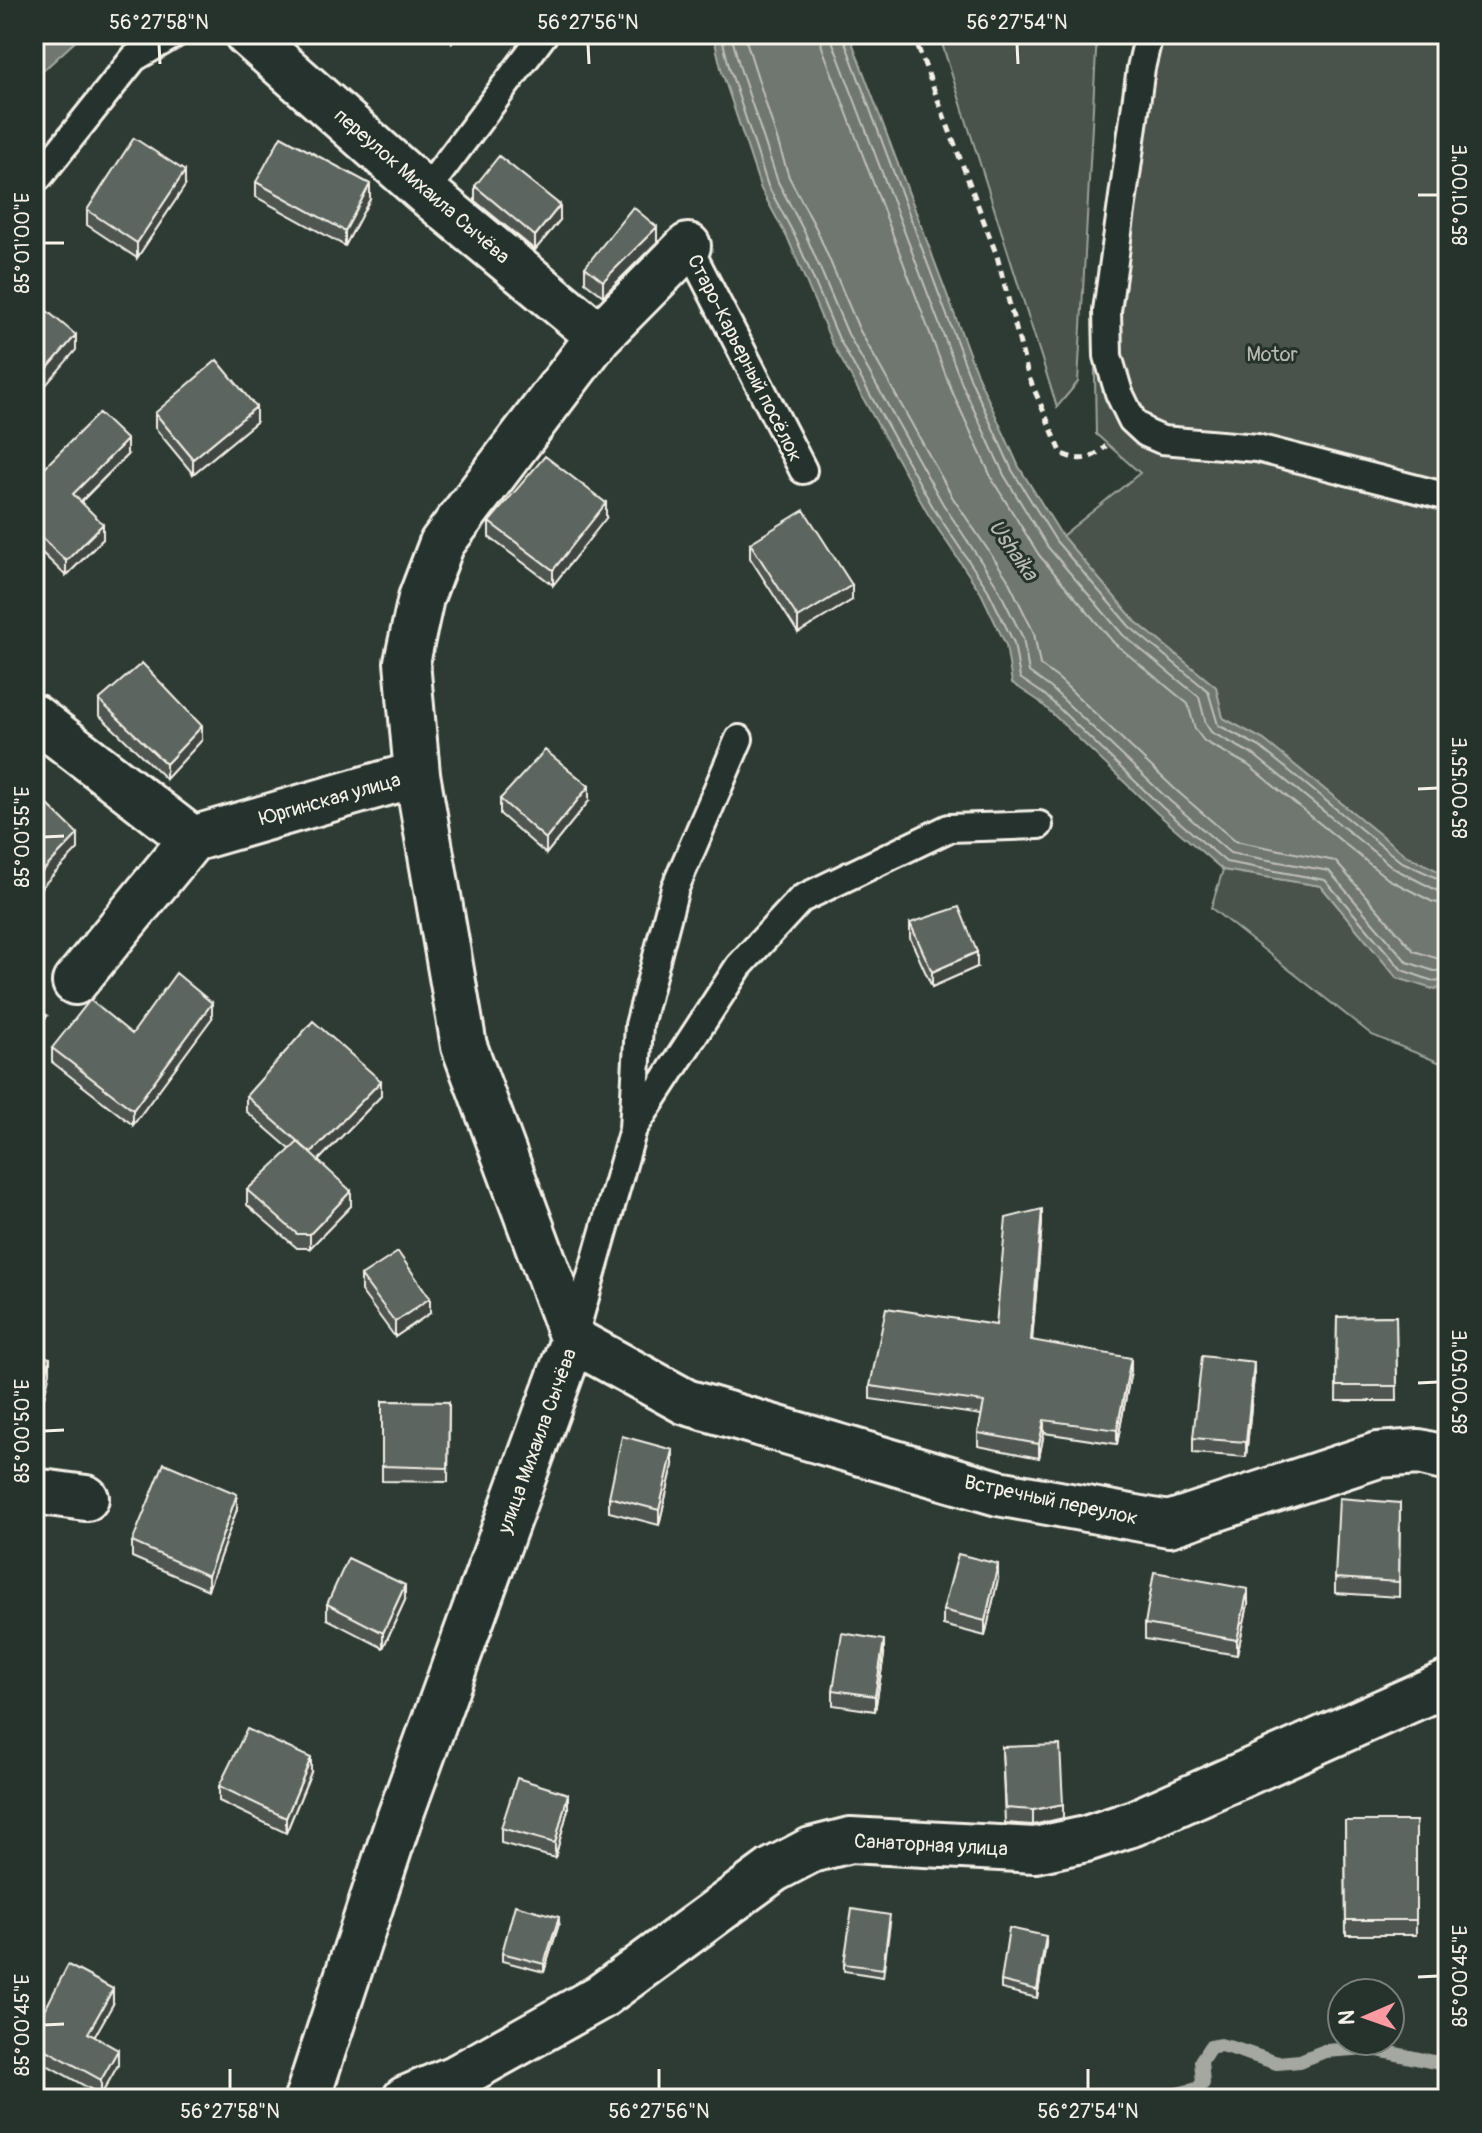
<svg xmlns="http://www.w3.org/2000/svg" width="1482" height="2133" font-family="Pangolin,sans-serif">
  <rect width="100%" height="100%" fill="#2e3b34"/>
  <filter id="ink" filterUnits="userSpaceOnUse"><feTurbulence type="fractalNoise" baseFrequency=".0125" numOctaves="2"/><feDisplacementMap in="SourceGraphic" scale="16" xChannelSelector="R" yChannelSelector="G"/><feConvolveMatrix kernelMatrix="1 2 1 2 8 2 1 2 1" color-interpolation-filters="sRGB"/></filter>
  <g filter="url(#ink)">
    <path fill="#48524c" stroke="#9ea29a" stroke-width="2" d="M939 34H1097L1078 382 1057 407Z
      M1138 34H1448V876L1405 855 1264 740 1223 718 1216 687 1136 622 1062 536 1140 473 1096 434 1094 321Z
      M1223 870 1321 886 1397 978 1433 989 1448 987V1066L1372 1035 1211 908Z"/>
    <path fill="#6f7770" stroke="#a4a8a0" stroke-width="2" d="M34 34H79V38L34 79Z
      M713 34H849L978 377 1019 467 1062 536 1136 622 1216 687 1223 718 1264 740 1405 855 1448 876V987L1433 989 1397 978 1321 886 1223 870 1157 813 1039 701 1012 683 1006 645 981 593 928 514 832 343 789 241 761 189 722 72Z"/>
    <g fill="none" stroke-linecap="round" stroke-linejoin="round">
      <path stroke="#bfc0b8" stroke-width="2" d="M721 34 730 70 768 186 796 238 839 339 934 509 988 590 1014 643 1020 678 1045 695 1162 807 1226 862 1325 880 1402 970 1433 981 1448 980
        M731 34 740 68 778 182 805 233 848 334 943 504 996 584 1023 638 1029 672 1051 688 1169 800 1230 853 1329 871 1407 962 1434 971 1448 970
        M744 34 789 177 816 228 859 329 953 498 1007 578 1034 633 1040 665 1059 679 1177 791 1235 841 1335 861 1414 951 1436 958H1448
        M820 34 822 47 951 389 993 481 1039 555 1114 643 1188 704 1195 729 1204 741 1248 765 1388 879 1433 902 1448 905
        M832 34 833 43 962 384 1004 475 1047 546 1123 635 1199 697 1206 724 1211 732 1254 755 1395 869 1438 891 1448 893
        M842 34 971 380 1012 470 1056 541 1130 627 1208 691 1218 725 1260 747 1400 861 1448 883"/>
      <path stroke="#a4a8a0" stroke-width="14" d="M1157 2099 1197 2089 1203 2083 1201 2061 1210 2047 1220 2045 1232 2048 1277 2063 1300 2061 1325 2051 1368 2048 1448 2065"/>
      <defs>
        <path id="service" d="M1149 34 1141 68 1107 311 1108 356 1119 393 1132 420 1146 433 1162 440 1257 448 1448 497
          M34 179 39 177 134 58 175 34
          M425 192 544 34
          M688 246 803 470
          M635 1126 739 966 801 899 949 828 1039 825
          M574 1336 633 1129 639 1025 675 888 739 739"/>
        <path id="minor" d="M247 34 425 192 599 336
          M34 717 192 839
          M75 982 192 839 417 774 407 662 421 598 442 543 599 336 688 246
          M573 1340 686 1402 998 1493 1169 1524 1378 1455 1419 1452 1448 1459
          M34 1491 86 1498
          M307 2099 399 1819 573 1340 464 1046 417 774
          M405 2099 459 2076 600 1997 773 1870 811 1850 850 1840 1035 1850 1086 1839 1134 1823 1448 1683"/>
      </defs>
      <use href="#service" stroke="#f4f1e8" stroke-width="32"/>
      <use href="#minor" stroke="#f4f1e8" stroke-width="50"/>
      <path stroke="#f4f1e8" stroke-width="5" stroke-dasharray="8 6" stroke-linecap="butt" d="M913 34 997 256 1028 375 1062 454C1081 462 1091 460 1106 446
        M34 1028 47 1014"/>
      <use href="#service" stroke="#26332d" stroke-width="26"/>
      <use href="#minor" stroke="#26332d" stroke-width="44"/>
    </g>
    <path fill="#4f5751" stroke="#f4f1e8" stroke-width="2" d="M444 34H460L452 42Z
      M256 182 370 199 345 246 256 197Z
      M185 186 137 258 87 225V210Z
      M475 186 560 220 535 250 475 201Z
      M657 242 603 296 585 282V267Z
      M155 413 256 422 193 474 155 428Z
      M127 455 81 502 103 539 66 576 34 545V478Z
      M606 518 553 585 489 537V522Z
      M750 543 852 600 798 633 750 558Z
      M99 700 202 740 166 779 99 715Z
      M500 799 589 801 546 854 500 814Z
      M910 923 977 967 932 987 910 938Z
      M212 1018 133 1125 52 1062V1048Z
      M246 1096H381L318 1161 351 1206 310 1248H297L247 1205V1190L291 1150 246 1111Z
      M1042 1223 1032 1340 1131 1371 1117 1444 1044 1433 1039 1458 978 1446V1433L982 1415 870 1399V1386L996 1325Z
      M361 1276 430 1313 395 1337 361 1291Z
      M1396 1316 1397 1401H1336L1337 1317Z
      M1254 1377 1246 1457 1193 1453V1438Z
      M382 1401 449 1402 448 1482 382 1481Z
      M673 1465 659 1525 609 1512V1497Z
      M1400 1503 1399 1597 1335 1593V1578Z
      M237 1509 208 1590 132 1557V1542Z
      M998 1579 985 1636 943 1625V1610Z
      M405 1600 383 1648 327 1619V1604Z
      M1248 1604 1237 1655 1145 1639V1624Z
      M884 1655 875 1711 833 1705V1690Z
      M1002 1747 1063 1818 1033 1825 1005 1823Z
      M311 1772 286 1833 219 1801V1786Z
      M568 1809 555 1858 501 1843V1828Z
      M1345 1821H1416V1935H1346Z
      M890 1923 883 1977 844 1971V1964Z
      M559 1924 544 1972 502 1961V1953Z
      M1046 1944 1037 1998 1001 1989V1981Z
      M113 2004 94 2037 118 2065 101 2095 34 2058V2031Z"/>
    <path fill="#404742" stroke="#f4f1e8" stroke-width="2" d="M452 34H460L452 42Z
      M185 171V186L137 258V243Z
      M370 184V199L345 246V231Z
      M560 205V220L535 250V236Z
      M657 227V242L603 296V281Z
      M76 335V350L34 399V384Z
      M256 407V422L193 474V459Z
      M127 440V455L73 509V494Z
      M606 503V518L553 585V570Z
      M103 524V539L66 576V561Z
      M852 585V600L798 633V618Z
      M202 726V740L166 779V764Z
      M589 786V801L546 854V839Z
      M78 834V849L34 895V880Z
      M977 952V967L932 987V972Z
      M212 1003V1018L133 1125V1110Z
      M381 1081V1096L311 1168V1153Z
      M351 1191V1206L310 1248V1234Z
      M1042 1209V1223L1031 1353V1340Z
      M430 1298V1313L395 1337V1322Z
      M50 1358V1372L34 1440V1425Z
      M1131 1358V1371L1117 1444V1430Z
      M1254 1362V1377L1246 1457V1442Z
      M1044 1420V1433L1039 1458V1444Z
      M673 1450V1465L659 1525V1510Z
      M237 1494V1509L208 1590V1576Z
      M998 1564V1579L985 1636V1621Z
      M405 1585V1600L383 1648V1633Z
      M1248 1589V1604L1237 1655V1640Z
      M884 1640V1655L875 1711V1696Z
      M311 1758V1772L286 1833V1818Z
      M568 1794V1809L555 1858V1843Z
      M1063 1804V1818L1033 1825V1810Z
      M559 1917V1924L544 1972V1964Z
      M1046 1936V1944L1037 1998V1990Z
      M113 1989V2004L88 2048V2033Z
      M118 2050V2065L101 2095V2080Z"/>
    <path fill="#5c655e" stroke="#f4f1e8" stroke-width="2" d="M281 136 370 184 345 231 256 182Z
      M134 138 185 171 137 243 87 210Z
      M499 156 560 205 535 236 475 186Z
      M633 207 657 227 603 281 585 267Z
      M34 300 76 335 34 384Z
      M217 360 256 407 193 459 155 413Z
      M99 413 127 440 73 494 103 524 66 561 34 530V478Z
      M545 456 606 503 553 570 489 522Z
      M804 510 852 585 798 618 750 543Z
      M142 663 202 726 166 764 99 700Z
      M545 750 589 786 546 839 500 799Z
      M45 802 78 834 34 880V812Z
      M959 907 977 952 932 972 910 923Z
      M176 973 212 1003 133 1110 52 1048 90 1000 132 1034Z
      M313 1021 381 1081 311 1153 246 1096Z
      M298 1142 351 1191 310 1234H297L247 1190Z
      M1042 1209 1031 1340 1131 1358 1117 1430 1044 1420 1039 1444 978 1433 984 1402 870 1386 886 1308 996 1325 1006 1218Z
      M398 1252 430 1298 395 1322 361 1276Z
      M1396 1316 1397 1386H1336L1337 1317Z
      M34 1354 50 1358 34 1425Z
      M1202 1356 1254 1362 1246 1442 1193 1438Z
      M382 1401 449 1402 448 1468 382 1466Z
      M622 1436 673 1450 659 1510 609 1497Z
      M164 1463 237 1494 208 1576 132 1542Z
      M1339 1498 1400 1503 1399 1582 1335 1578Z
      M958 1554 998 1564 985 1621 943 1610Z
      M348 1558 405 1585 383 1633 327 1604Z
      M1154 1572 1248 1589 1237 1640 1145 1624Z
      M842 1633 884 1640 875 1696 833 1690Z
      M247 1729 311 1758 286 1818 219 1786Z
      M1060 1745 1063 1804 1033 1810 1005 1808 1002 1747Z
      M517 1778 568 1794 555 1843 501 1828Z
      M1345 1821H1416V1920H1346Z
      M515 1905 559 1917 544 1964 502 1953Z
      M852 1909 890 1915 883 1969 844 1964Z
      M1009 1928 1046 1936 1037 1990 1001 1981Z
      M68 1965 113 1989 88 2033 118 2050 101 2080 34 2043V2031Z"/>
  </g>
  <path fill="none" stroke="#f4f1e8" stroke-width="3" d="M159 44 160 64M588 44 589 64M1017 44 1018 64M1418 195H1438M44 243H64M1418 789 1438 788M44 837 64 836M1418 1383 1438 1382M44 1431 64 1430M1418 1977 1438 1976M44 2025 64 2024M230 2069V2089M659 2069V2089M1088 2069V2089"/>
  <g text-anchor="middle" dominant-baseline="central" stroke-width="6" stroke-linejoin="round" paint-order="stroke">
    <g font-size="20" fill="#f4f1e8" stroke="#26332d">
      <text transform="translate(422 186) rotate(41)">переулок Михаила Сычёва</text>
      <text transform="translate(745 358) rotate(63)">Старо-Карьерный посёлок</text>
      <text transform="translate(330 799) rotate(-16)">Юргинская улица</text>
      <text transform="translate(537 1441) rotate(-70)">улица Михаила Сычёва</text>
      <text transform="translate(1051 1500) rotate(12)">Встречный переулок</text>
      <text transform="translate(931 1845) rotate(3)">Санаторная улица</text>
    </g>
    <g font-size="20" fill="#b8b9b1" stroke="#26332d">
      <text x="1272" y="354">Motor</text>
    </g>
    <g font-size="22" font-style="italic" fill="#b8bab2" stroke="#26332d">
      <text transform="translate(1013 550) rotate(55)">Ushaika</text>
    </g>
  </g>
  <rect width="1482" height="2133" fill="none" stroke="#26332d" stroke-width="88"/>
  <g transform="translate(1366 2017) rotate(268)"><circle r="38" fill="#26332d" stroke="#787f78" stroke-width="2"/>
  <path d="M0-6L14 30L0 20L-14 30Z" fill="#ff9aa2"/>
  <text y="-12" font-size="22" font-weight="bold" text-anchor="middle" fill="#f4f1e8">N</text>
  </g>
  <rect x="44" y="44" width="1394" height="2045" fill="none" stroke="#f4f1e8" stroke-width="3"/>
  <g font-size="20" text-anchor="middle" fill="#f4f1e8">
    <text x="159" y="29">56°27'58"N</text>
    <text x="588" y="29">56°27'56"N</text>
    <text x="1017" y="29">56°27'54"N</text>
    <text transform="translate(1460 195) rotate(-90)" y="7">85°01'00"E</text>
    <text transform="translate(22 243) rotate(-90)" y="7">85°01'00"E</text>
    <text transform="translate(1460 788) rotate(-90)" y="7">85°00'55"E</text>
    <text transform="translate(22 837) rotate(-90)" y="7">85°00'55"E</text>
    <text transform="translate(1460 1382) rotate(-90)" y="7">85°00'50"E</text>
    <text transform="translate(22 1431) rotate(-90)" y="7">85°00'50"E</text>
    <text transform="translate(1460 1976) rotate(-90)" y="7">85°00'45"E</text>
    <text transform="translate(22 2025) rotate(-90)" y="7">85°00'45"E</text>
    <text x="230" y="2118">56°27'58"N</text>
    <text x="659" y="2118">56°27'56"N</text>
    <text x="1088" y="2118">56°27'54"N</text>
  </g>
</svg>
